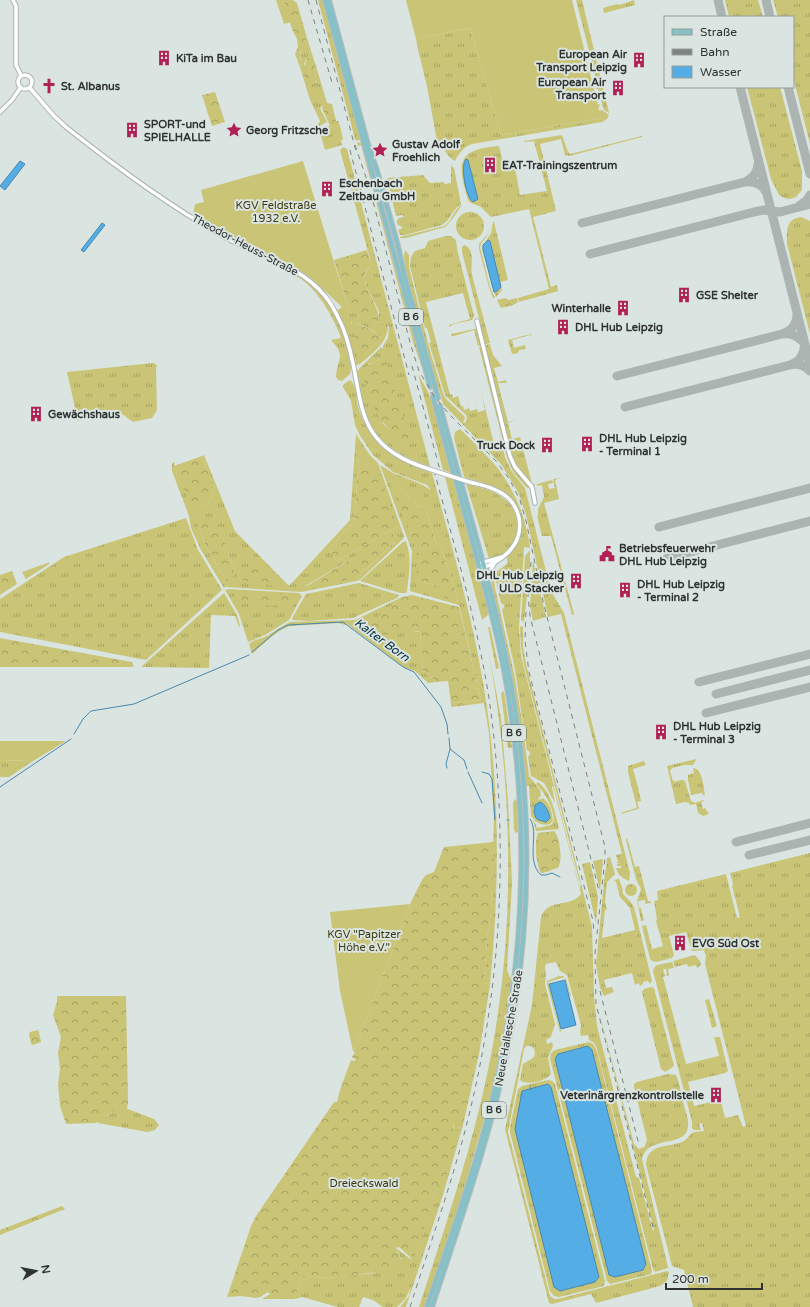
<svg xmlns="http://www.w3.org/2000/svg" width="810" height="1307" font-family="'Varela Round',sans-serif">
  <defs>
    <pattern id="grass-tufts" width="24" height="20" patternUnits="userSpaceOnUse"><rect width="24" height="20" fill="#cac576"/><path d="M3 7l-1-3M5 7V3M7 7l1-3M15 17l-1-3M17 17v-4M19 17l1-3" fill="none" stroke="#a4a161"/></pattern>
    <pattern id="forest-crowns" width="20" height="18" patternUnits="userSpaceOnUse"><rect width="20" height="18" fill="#cac576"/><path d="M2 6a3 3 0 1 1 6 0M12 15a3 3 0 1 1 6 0" fill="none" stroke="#a4a161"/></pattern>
  </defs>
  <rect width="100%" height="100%" fill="#dae4e0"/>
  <path fill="url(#grass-tufts)" fill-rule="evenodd" d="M318 0H323L361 139 357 141 355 139Z
    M576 0H582L609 113 604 110 600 97H598L600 94 598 89H596V87L598 86Z
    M634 0 635 5 604 13 603 8 617 4 619 5Z
    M725 0H758L763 17H729Z
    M773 0H810V144L793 77V17H778Z
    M470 28 501 135 601 118 597 105H595L599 104 600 106 598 107 599 111 602 110 609 115 607 119 602 122 472 144C464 147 459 153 455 161 448 157 445 152 443 145L437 141 427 86 418 50 416 39Z
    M307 38 312 54 310 52 304 64 317 84 314 68 316 66 327 103 320 108 327 122 319 126 318 124 320 121 310 100 300 67 301 66C300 57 299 45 307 38Z
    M747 87H780L802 171V190L796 197 790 199 784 198 779 195 771 179Z
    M329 126H330L331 128H335L340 126 343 139 341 141 342 145 325 150 319 129Z
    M562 135 568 152 570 154 642 136V137L569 156 565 155 561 139 540 144 556 211 533 217 551 287 557 285 558 291 519 302 518 298 549 289 529 209 491 217 481 207 469 202C457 165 455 149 499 146L505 170 515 168 520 195 547 191 534 141 524 142V141Z
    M362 142 419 352 424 373 414 345 361 145 358 146 357 143Z
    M343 147 347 149 430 466C401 458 372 440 364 409 361 397 358 384 356 372L381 347 383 349V346L388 338 389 326H388C388 342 372 354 360 364L356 365 354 364 347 335 337 311 342 307 379 322C379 319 379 315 379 312 375 299 354 276 372 266L340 150ZM351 322C362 323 373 331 382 337L364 355ZM383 352 408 443 383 424 368 364C375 362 382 360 383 352Z
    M451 165 454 168 461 204C452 209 451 220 442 225L405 235H400L398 230 403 228 397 224V220L399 218 404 217 403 215 396 216 387 178 423 175 430 183 443 182 445 184 451 183Z
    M461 205C461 208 448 225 445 227L406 238H400V237L444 226C452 221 453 211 461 205Z
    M456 226a14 14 0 1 1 28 0a14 14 0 1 1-28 0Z
    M801 217 810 221V334L787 244C787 232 785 219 801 217Z
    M493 222H494L508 280 500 282 502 290 496 297 492 286 482 247 491 233Z
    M491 224 487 236 481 244 480 247 490 287 495 298H493L489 287 479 249V244L487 235Z
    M446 236H451L456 240 457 249 474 316 472 320 454 324 449 327V325L470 319 463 293 426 302 450 395 452 394 453 398 458 396 461 407 463 406 464 410 469 408 466 395 470 411 477 409 473 393 478 412 485 410 481 391 495 448 502 446 495 417 505 457 512 472 525 488 551 591 564 613 630 873 629 881C622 878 618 875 616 868H621V866H617V864L620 863H616L618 862 616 855 622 854 561 614 548 617 526 515 518 492 501 464 443 404 439 389 437 388 406 276 404 257 405 250 409 255V267L421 317 433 361 444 396 448 401 464 416 465 418 463 422 465 423 467 418 466 415 449 399 445 395 429 343 431 342 427 328H425L410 266 411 257 415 251 425 248 428 241Z
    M465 245C476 252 470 264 472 275L490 343 478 346 474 330 454 336H452L451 334 479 328 481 326 462 252V247Z
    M290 270 307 281 323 296 337 317 346 341 351 369 350 374 342 381 338 380 336 377C337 357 347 358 331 340L341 338C335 320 321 296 306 283 301 278 293 275 287 272Z
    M506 298 508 300 517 298 518 302 513 305 501 308 497 300Z
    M531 334V337L530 335 512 340 514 348 525 345 526 349 519 350 518 353 512 354 508 340Z
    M490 344 493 355 502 366 494 368 498 382 506 380 507 383H498L508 422 516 420 508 423 512 439 520 437 532 484H534L535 486 527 488 513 472 507 457 479 347Z
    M153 363 157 365 156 368 157 410 152 418 133 422 118 411H106L78 421 67 372Z
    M418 374 428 392 432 402 452 473 443 470Z
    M350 380C357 385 356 399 358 406 368 443 398 463 432 473 448 533 466 594 478 655 500 764 501 875 490 985L484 982 487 938 491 913 494 819 489 733 484 703 451 707V703L481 700 459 605 410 591 412 551 380 465 393 473 421 484 431 490 427 485 393 472 373 455 359 434 355 425 351 401 343 387 344 384ZM390 481 426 512 428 515 436 543 440 545 453 582 458 602 442 587 418 581 417 579V551Z
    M460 429C472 441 485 453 496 466 515 490 526 518 530 547L529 548 525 547 524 548 519 627 521 656 580 889 581 883 579 880 524 665 521 646 520 627 523 626V647L526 664 589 915 592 927 594 996 597 1026 636 1177 639 1178 653 1231 654 1230 598 1008 634 1144 639 1149 643 1147 644 1148 647 1140 634 1087V1084L637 1082 668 1074 676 1075C680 1084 681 1095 684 1105 685 1111 689 1119 688 1126 687 1149 647 1134 642 1159L668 1267V1268L655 1272 653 1269 597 1049 594 1043 589 1040 588 1035 581 1036 580 1032 581 1025 567 975 560 971 556 962 546 964 545 967 546 974 545 984 555 1024 551 1037 546 1040 547 1044 552 1042 553 1046 548 1057 551 1074C547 1081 525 1086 520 1080L523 1064 533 1058 535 1054 534 1048 530 1046H526L524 1049 508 1132 550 1296 554 1299H558L667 1271 669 1272 667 1281 660 1286 596 1303 591 1294 552 1304 549 1303 505 1129 532 1005 541 917C549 897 569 909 581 894L553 786 552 787 555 803 544 783 531 776 528 757 530 754V752L527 750 515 670 502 610 504 607V605L501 603 496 581V572L507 564C508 562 507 560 507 558 508 555 518 544 520 537 522 529 522 520 519 513 511 489 485 484 464 477L454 438 455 432Z
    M356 434 369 454 378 463 404 536 403 539 361 579 357 581 301 592 225 587 224 588 201 550 191 528 189 516 172 471V464L175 462 174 466 193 509 209 503 215 488 202 456 204 455 235 531 288 585H290L350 520ZM359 457 398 526 337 561 329 549 354 521ZM196 519 220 528 235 573 226 580 207 549ZM392 535 395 538V542L357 577 305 586Z
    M445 477 454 480 489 614 482 620Z
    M561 478 555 480 559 499 544 503 574 614 572 615 551 536H542L537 516H538V509L544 497 542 485 537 486V484L552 480 553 483 548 484 549 489 555 488 553 479Z
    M466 483C478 488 492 489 503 498 528 516 519 554 489 559Z
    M186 518 198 550 222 590 146 660 0 632V599L64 557Z
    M406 541C412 558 409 574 407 591L406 593H400L360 581 403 542Z
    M530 550V570L524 622 521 620 525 556Z
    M533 561 546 617 533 621 530 606Z
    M50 562 49 564 26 579 22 572Z
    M492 571H493L495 588 514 673 522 721 529 776 540 790 541 796 538 798 539 800 543 798C550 803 552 812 553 821 548 827 541 825 535 821V818L534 820 537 828 551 825 554 821C553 807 546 794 536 784L538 782C552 793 555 812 559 829L536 831 533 818 531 816 529 786H526L517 708 507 653 492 588Z
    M359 583 399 595 397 598 353 618 308 621 293 620 292 618 306 594Z
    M229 589 299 593 302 596 289 620 265 635 248 642 239 614 225 590Z
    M224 593 237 615 240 626 239 627 235 616 211 615 209 668 141 667Z
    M402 597 369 625 420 632 423 671 437 682 428 683 415 671 405 668 399 664 346 623V625L338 623 290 626C275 631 264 644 252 654L249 644C254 639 261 639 267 636 275 631 282 626 290 622L355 620Z
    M488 627H490L499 668 496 669Z
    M488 648 501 718 508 801 512 882 507 970 512 982 502 1045 490 1098 463 1193 425 1307H419C443 1233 468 1160 485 1084 517 941 514 792 488 648Z
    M504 691 512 748H508L501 693Z
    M696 759 695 762 693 765H684L672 768 670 771 673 781C677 783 681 778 685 781L691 801 694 802 695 803 703 800 704 801 701 802 703 809 705 808 709 814 703 816 698 813 696 804 690 805 689 803 685 802 676 804 667 766Z
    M0 760 33 761 9 777H0Z
    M644 761 646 765 633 769 639 791H638L639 792 641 801 637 802 639 808 638 809 621 814 623 812 637 808 628 772V766Z
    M693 768C703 769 703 786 705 794L704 796 702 793 691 795 688 780V775L694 773Z
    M515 799 517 801 518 832 516 833 514 830 513 803Z
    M627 838 635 867 639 866 648 901H651L650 905V903L645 904V900L638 901 639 908H641L644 920 642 921H641L637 901 641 889 636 879 626 840Z
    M810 853V1307H693L684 1270 672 1266 646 1165C647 1143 667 1148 682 1142 687 1140 688 1136 692 1133 695 1131 700 1132 704 1131L702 1123 699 1124 701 1130H695L692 1129V1122L653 971 654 968 657 965 672 962 674 968 668 969 669 975 667 976 666 969H663L665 976 663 977 686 1064 719 1056 714 1037H720L728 1071 725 1073 688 1082 694 1106 711 1102V1100L720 1098 725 1118 738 1115 743 1127 746 1126 705 964 706 956 704 950 692 951 686 932 669 936 674 955 672 958 656 962 652 961 650 959 642 926 646 925 652 949 663 946 656 921 657 920 654 901 658 900 657 891 726 874 737 918 740 917 732 886 733 884 730 873Z
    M610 857 615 874 607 882 605 902 607 909 605 910 602 938 635 930 630 908 620 897 616 882 614 880 619 879 622 887 623 894 630 901 634 907 652 981 650 984 648 981 643 982V984L640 986 639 983 635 985 632 973 604 980 606 988 612 987 614 992 604 996 600 988 596 965 605 871 606 869 607 858Z
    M603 859 600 891 593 861Z
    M590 862 598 897 596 923 582 864Z
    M625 890a6 6 0 1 1 12 0a6 6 0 1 1-12 0Z
    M695 955 700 961 701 965 697 968 696 965 688 967 687 964 675 967 673 961Z
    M559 976H563L566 978 571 996H570L565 977 548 982 561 1032H560L547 984V981Z
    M651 987 654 988 674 1066 670 1069 665 1072 661 1069 642 992 644 989Z
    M709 999 717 1026 712 1028 705 1000Z
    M589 1042 593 1044 597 1051 652 1271 651 1274 610 1284 607 1281 550 1059 551 1053 555 1050Z
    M548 1080 552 1081 555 1084 605 1281 604 1286 559 1297 554 1296 550 1291 510 1132V1127L518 1089 522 1086Z
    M120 1106 154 1119 159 1125 155 1130 147 1132 98 1123V1119L108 1115Z
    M454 1125 459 1128 463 1125 443 1195 406 1307H400L409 1296 411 1287 406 1298 397 1307H383L373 1300 363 1297 359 1307H338L302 1297 295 1299 302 1276 329 1278 374 1273 401 1259 396 1248 413 1261 409 1256H413L417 1252Z"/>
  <path fill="url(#forest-crowns)" d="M283 0H293L297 3 307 38 304 41 306 48 300 51 301 66 300 67 295 54 298 47 297 39 292 29Z
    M310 52 312 54 316 66 314 68 317 84 311 88C300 76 304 65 310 52Z
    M215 92 225 122 212 126 202 95Z
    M327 103 332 104 336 121H338L340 126 333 129 330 126 322 108 324 104Z
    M367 250 372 266C351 277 382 305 379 322L349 311 334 260Z
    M352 321 367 328 382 337 364 355 359 353 352 328Z
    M383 350 409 436 408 443C378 424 373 410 363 377 361 358 382 368 383 350Z
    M202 456 215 488 209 503 192 510 174 466Z
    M359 456 375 469 381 477 398 526 337 561 329 549 354 521Z
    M389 480 426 512 428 515 436 543 440 545 453 582 458 602 445 598 442 587 418 581 417 579V552Z
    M400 483 422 492 426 505Z
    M201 517 212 519 220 528 235 573 231 581 226 580 207 549 196 519Z
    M392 534 395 538V542L357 577 308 590 305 587Z
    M264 563 282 581 279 587 243 581 242 578 260 564Z
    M12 571 17 584 0 595V575Z
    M235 592 299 595V597L289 610 237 599 234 595Z
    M412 595 459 607 481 700 451 703 448 681 437 682 423 671 420 632 417 631 379 635 368 625 402 597Z
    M0 638 132 662 134 667H0Z
    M554 831C560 837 563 861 558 868 551 869 548 873 541 873 536 864 534 842 538 833Z
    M494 842 491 913 487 938 484 982 490 985 479 1054 463 1125 459 1128 453 1125V1129H457C461 1136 446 1177 443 1187H440L437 1184 417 1253 413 1256H409L399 1247 396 1248 402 1263 397 1269 349 1276 329 1278 302 1276 295 1299H262L270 1294 268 1292 260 1297 256 1298 241 1296 227 1297 251 1226 256 1216 334 1102H337L340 1090 351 1060 354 1061 356 1060 352 1057 353 1055 355 1053 354 1052 410 904 422 880 426 875 434 872 444 847Z
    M57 996H126L128 1102 127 1109H116L96 1123 66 1124 60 1106 58 1084 60 1069 58 1053 61 1037 53 1015 57 1002Z
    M38 1030 39 1032 41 1042 33 1045 31 1044 29 1034 30 1032Z
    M62 1206 65 1209 0 1235V1230Z"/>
  <path fill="#cac576" d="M276 0H283L291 22 284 24Z
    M406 0H572L601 118 501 135 470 28 416 39Z
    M303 161 349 311 342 307 312 279 296 268 223 233 193 214 195 204 204 202 201 190Z
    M0 741H66L33 761 0 760Z
    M410 904 354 1052 353 1051 340 991 330 912Z"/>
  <path fill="#54ade5" stroke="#4988af" d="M466 159 468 160 478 199 473 202C466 198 460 166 466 159Z
    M20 161 25 164 5 190 0 186Z
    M102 223 105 225 84 252 81 250Z
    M488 240 490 241 501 287 496 292H494L483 250V245Z
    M540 802C545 804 549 812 550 818L546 822 539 820 536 818 534 812 535 805Z
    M565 980 576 1025 561 1029 549 984Z
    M588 1046 592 1050 646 1264 643 1270 615 1277 609 1275 555 1059 558 1054Z
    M548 1084 551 1087 599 1277 595 1282 560 1291 554 1287 515 1129 522 1091Z"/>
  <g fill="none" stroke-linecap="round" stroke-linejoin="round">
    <path stroke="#4988af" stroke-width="1" d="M252 652 278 630 288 625 343 622 399 664 405 668 414 672 441 707 447 724 448 734
      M74 734 83 719 91 711 134 704 249 655
      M449 738 450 749 464 760 467 769
      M447 768 446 764 450 749
      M468 772 482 803
      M482 772 489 774 492 779 495 820
      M0 787 71 739
      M530 819C540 833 525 860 541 875H546L552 873 560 877
      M507 820H509
      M530 1087 531 1090"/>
    <path stroke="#abb4b0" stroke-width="9" d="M718 0 722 17
      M766 0 770 17
      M740 87 810 364
      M788 87 810 174
      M758 164C758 172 753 178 745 182 754 181 762 184 766 192
      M799 206 807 200 810 195
      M582 223 745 182
      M590 254 754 212 764 210 780 212 810 204
      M797 314C797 324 791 331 782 334 792 333 798 336 805 344 803 355 801 361 790 365 798 363 804 365 810 371
      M617 376 782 334
      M625 407 790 365
      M659 527 810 488
      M667 558 810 521
      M699 682 810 654
      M716 694 810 670
      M706 713 810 687
      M736 842 810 823
      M749 855 810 840"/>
    <path stroke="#b8c0bd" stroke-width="4" stroke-dasharray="4 2" stroke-linecap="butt" d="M430 386 433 397"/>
    <defs>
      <path id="secondary" d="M13 0 16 6V65L21 75
        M18 82a7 7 0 1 1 14 0a7 7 0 1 1-14 0Z
        M29 87 54 116 66 127C115 166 165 203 219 234 254 255 298 263 325 296 333 305 338 317 343 328 368 392 344 443 429 469
        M0 112 12 100 21 87
        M477 321 510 456 515 467 532 487 535 503
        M466 481C479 485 496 487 507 497 513 502 517 509 519 518 524 545 502 562 479 569
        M481 563 502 557
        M488 579 491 569 494 564"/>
      <path id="primary" d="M325 0 430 386
        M329 0 367 141 378 174 398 246 404 274 438 398
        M433 397 454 475
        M440 406 459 476
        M427 1307C452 1232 480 1157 497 1079 527 945 529 805 504 670 492 606 472 543 456 480
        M432 1307C460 1221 491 1136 508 1047 533 920 532 789 507 663 495 601 477 542 461 482"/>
    </defs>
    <use href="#secondary" stroke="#acb5b2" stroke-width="5.5"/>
    <use href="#primary" stroke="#bcbdbd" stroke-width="6"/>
    <use href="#secondary" stroke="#fff" stroke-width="3.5"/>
    <use href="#primary" stroke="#87c0c6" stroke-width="4"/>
    <path stroke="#7c8380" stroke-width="1" stroke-dasharray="5 5" stroke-linecap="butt" d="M308 0 333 86
      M316 0 356 151
      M355 145 369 186 411 346 419 371 434 396 449 414 496 461 510 480 520 500 526 521 543 601 605 847V858L595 953 596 1004 654 1231
      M350 150 409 375
      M412 366 440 470
      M531 562 528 596 530 616 599 891
      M526 612 525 641 529 672 593 921 594 932
      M600 991 639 1145
      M410 1307C432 1238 457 1169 473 1098 503 967 508 831 489 698 477 622 455 548 435 474"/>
    <defs>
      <path id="secondary-bridge" d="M429 469 466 481"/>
    </defs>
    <use href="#secondary-bridge" stroke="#acb5b2" stroke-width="5.5" stroke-linecap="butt"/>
    <use href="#secondary-bridge" stroke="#fff" stroke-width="3.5"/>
  </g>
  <defs>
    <symbol id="building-bare" viewBox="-9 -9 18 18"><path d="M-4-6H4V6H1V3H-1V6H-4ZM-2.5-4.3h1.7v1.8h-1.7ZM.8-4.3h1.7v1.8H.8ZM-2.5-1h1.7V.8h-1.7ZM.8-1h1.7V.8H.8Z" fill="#b02054" stroke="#dae4e0" stroke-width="2.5" paint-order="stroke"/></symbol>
    <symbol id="church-bare" viewBox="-9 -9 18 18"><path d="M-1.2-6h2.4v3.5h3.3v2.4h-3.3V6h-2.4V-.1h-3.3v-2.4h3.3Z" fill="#b02054" stroke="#dae4e0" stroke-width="2.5" paint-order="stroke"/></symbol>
    <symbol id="sight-bare" viewBox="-9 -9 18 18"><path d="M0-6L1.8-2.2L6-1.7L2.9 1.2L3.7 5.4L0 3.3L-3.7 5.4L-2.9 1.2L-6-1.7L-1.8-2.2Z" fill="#b02054" stroke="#dae4e0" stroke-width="2.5" paint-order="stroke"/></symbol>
    <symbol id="civic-bare" viewBox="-9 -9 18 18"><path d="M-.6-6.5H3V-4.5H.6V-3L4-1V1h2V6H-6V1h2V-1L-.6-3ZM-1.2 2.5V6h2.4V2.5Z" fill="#b02054" stroke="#dae4e0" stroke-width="2.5" paint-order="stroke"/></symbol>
  </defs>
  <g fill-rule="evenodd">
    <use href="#building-bare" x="153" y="47" width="22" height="22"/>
    <use href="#building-bare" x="628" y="49" width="22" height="22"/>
    <use href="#church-bare" x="38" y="75" width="22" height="22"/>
    <use href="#building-bare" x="607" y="77" width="22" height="22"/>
    <use href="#building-bare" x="121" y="119" width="22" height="22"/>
    <use href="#sight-bare" x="223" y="119" width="22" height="22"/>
    <use href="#sight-bare" x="369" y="139" width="22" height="22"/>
    <use href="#building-bare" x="479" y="154" width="22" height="22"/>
    <use href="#building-bare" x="316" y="178" width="22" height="22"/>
    <use href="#building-bare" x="673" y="284" width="22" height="22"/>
    <use href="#building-bare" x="612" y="297" width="22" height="22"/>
    <use href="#building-bare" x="552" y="316" width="22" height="22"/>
    <use href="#building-bare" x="25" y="403" width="22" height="22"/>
    <use href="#building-bare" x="576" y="433" width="22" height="22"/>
    <use href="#building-bare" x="536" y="434" width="22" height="22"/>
    <use href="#civic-bare" x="596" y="543" width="22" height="22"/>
    <use href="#building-bare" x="565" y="570" width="22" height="22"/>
    <use href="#building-bare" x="614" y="579" width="22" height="22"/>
    <use href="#building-bare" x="650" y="721" width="22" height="22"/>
    <use href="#building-bare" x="669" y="932" width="22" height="22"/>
    <use href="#building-bare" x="705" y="1084" width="22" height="22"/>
  </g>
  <g text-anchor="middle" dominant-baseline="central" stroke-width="4" stroke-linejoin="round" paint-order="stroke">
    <g fill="#dae4e0" stroke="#626766" stroke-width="1">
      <rect x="399" y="309" width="24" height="16" rx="3"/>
      <rect x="502" y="725" width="24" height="16" rx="3"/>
      <rect x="482" y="1102" width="24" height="16" rx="3"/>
    </g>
    <g font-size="10" font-weight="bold" fill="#2e3231">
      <text x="411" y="317">B 6</text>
      <text x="514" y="733">B 6</text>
      <text x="494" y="1110">B 6</text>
    </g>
    <g font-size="11" font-weight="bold" fill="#2e3231" stroke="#dae4e0" text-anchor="start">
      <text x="627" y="54" text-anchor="end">European Air<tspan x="627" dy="13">Transport Leipzig</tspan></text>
      <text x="176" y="58">KiTa im Bau</text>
      <text x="606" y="82" text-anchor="end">European Air<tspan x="606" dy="13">Transport</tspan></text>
      <text x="61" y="86">St. Albanus</text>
      <text x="144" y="124">SPORT-und<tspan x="144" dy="13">SPIELHALLE</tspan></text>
      <text x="246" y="130">Georg Fritzsche</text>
      <text x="392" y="144">Gustav Adolf<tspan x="392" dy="13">Froehlich</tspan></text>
      <text x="502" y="165">EAT-Trainingszentrum</text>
      <text x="339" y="183">Eschenbach<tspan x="339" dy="13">Zeltbau GmbH</tspan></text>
      <text x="696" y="295">GSE Shelter</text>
      <text x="611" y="308" text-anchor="end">Winterhalle</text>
      <text x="575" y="327">DHL Hub Leipzig</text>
      <text x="48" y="414">Gewächshaus</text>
      <text x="599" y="438">DHL Hub Leipzig<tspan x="599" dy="13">- Terminal 1</tspan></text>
      <text x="535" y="445" text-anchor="end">Truck Dock</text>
      <text x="619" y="548">Betriebsfeuerwehr<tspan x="619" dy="13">DHL Hub Leipzig</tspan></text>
      <text x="564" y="575" text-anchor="end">DHL Hub Leipzig<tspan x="564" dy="13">ULD Stacker</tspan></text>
      <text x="637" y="584">DHL Hub Leipzig<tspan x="637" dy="13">- Terminal 2</tspan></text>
      <text x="673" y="726">DHL Hub Leipzig<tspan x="673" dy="13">- Terminal 3</tspan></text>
      <text x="692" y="943">EVG Süd Ost</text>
      <text x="704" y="1095" text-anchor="end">Veterinärgrenzkontrollstelle</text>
    </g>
    <g font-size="11" fill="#3d3a12" stroke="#dae4e0">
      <text x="276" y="205">KGV Feldstraße<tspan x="276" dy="13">1932 e.V.</tspan></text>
      <text x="364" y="934">KGV "Papitzer<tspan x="364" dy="13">Höhe e.V."</tspan></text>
      <text x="364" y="1183">Dreieckswald</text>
    </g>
    <g font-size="11" fill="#2e3231" stroke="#dae4e0">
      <text transform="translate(245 245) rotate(28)">Theodor-Heuss-Straße</text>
      <text transform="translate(509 1028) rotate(-80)">Neue Hallesche Straße</text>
    </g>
    <g font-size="12" font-style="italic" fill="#072f46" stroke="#dae4e0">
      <text transform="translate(382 640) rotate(36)">Kalter Born</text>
    </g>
  </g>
  <rect x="664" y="16" width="130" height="72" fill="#dae4e0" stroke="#959d9a"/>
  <rect x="672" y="29" width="20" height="6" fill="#87c0c6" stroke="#959d9a"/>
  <text x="700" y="36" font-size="12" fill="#2e3231">Straße</text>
  <rect x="672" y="49" width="20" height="6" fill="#7c8380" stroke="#959d9a"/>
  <text x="700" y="56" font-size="12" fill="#2e3231">Bahn</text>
  <rect x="672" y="66" width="20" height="12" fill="#54ade5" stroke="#959d9a"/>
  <text x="700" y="76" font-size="12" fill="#2e3231">Wasser</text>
  <g transform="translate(36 1271) rotate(80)" stroke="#dae4e0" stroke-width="3" paint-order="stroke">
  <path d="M0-3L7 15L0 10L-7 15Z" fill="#2e3231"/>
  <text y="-6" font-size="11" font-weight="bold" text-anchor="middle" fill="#2e3231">N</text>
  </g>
  <path d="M666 1283v6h96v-6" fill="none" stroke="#2e3231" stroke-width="2"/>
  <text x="672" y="1283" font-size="12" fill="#2e3231" stroke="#dae4e0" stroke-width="3" paint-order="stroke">200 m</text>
</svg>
